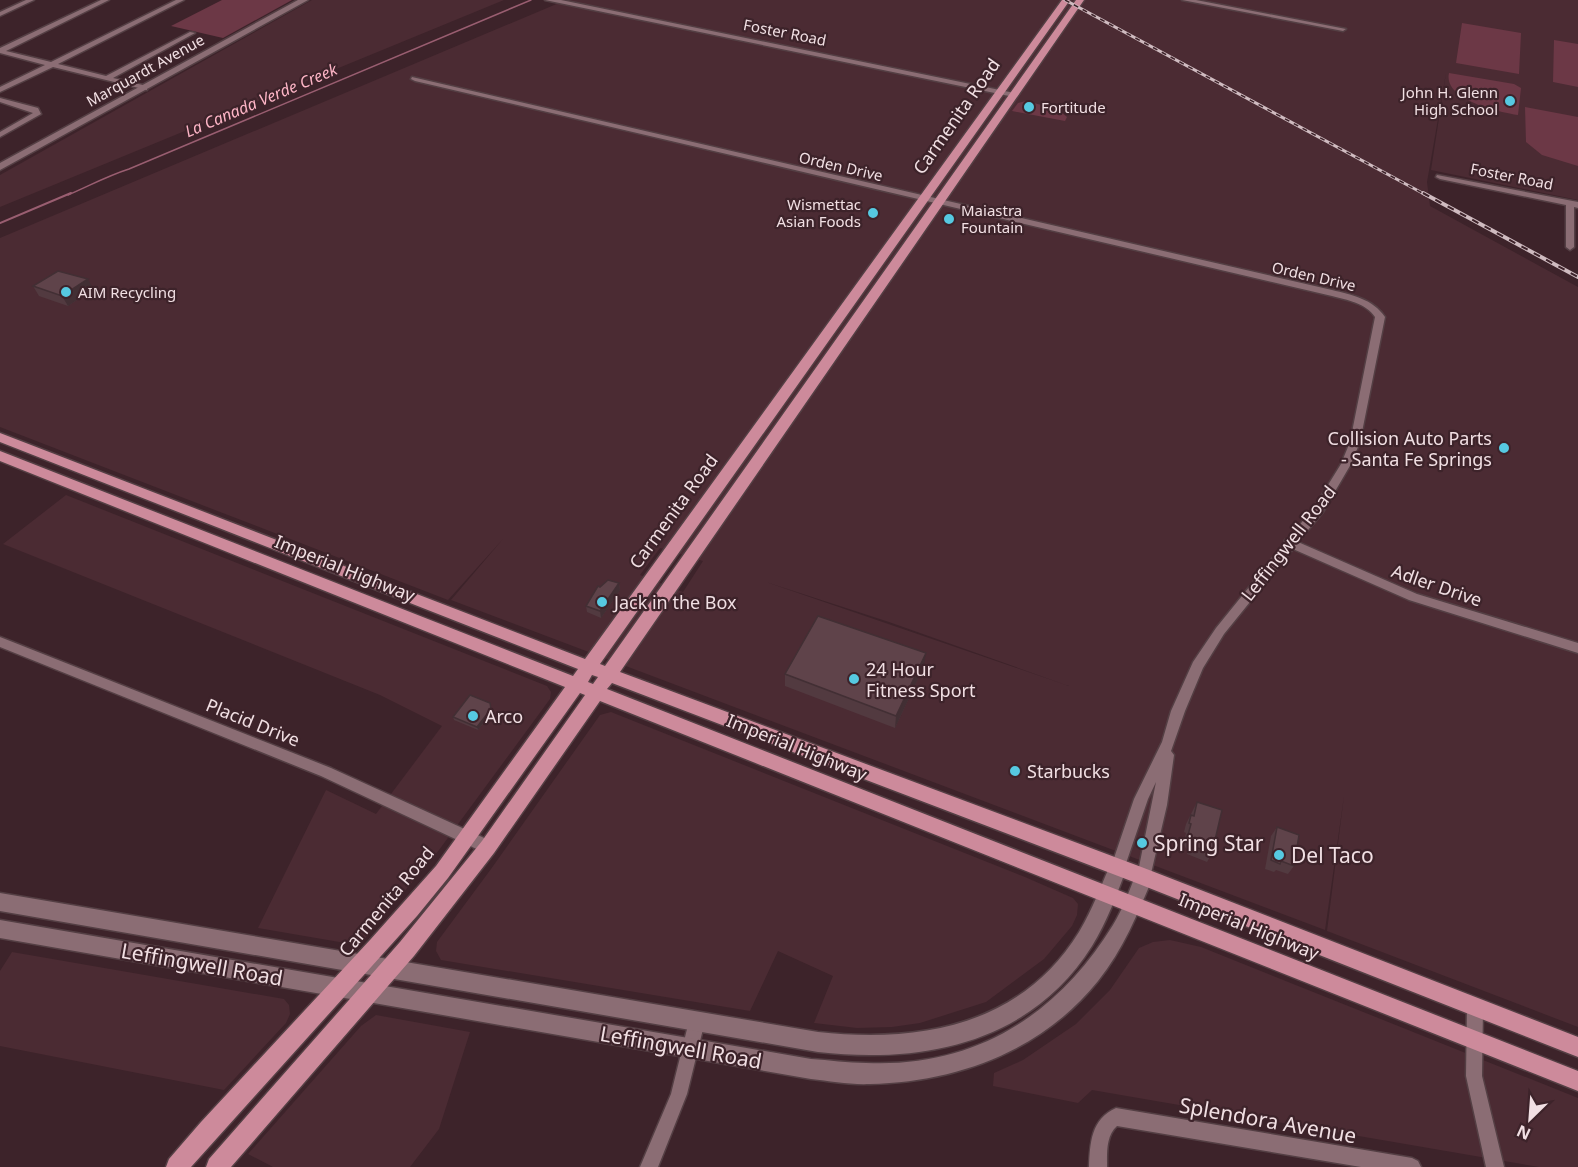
<svg xmlns="http://www.w3.org/2000/svg" width="1578" height="1167" font-family="'Noto Sans',sans-serif">
  <rect width="100%" height="100%" fill="#3d232a"/>
  <path fill="#4b2b33" fill-rule="evenodd" d="M312 0H504L0 207V175Z
    M566 0H1578V200L1431 170 1446 73 1427 182 1430 206 1578 287V1027L1327 931 1344 796 1325 930 451 600 503 539 448 600 0 427V238ZM660 548 703 561 683 592 640 575ZM766 582 889 622 1069 686Z
    M66 495 547 686 551 692 550 699 439 850 363 941 351 944 258 928 326 790 376 814 442 726 380 695 3 544Z
    M611 712 1025 877 1073 898 1078 904 1077 915 1072 926 1044 959 986 1002 920 1023 892 1027 857 1028 814 1023 833 976 778 951 750 1011 441 960 436 951 437 942 491 869 600 715Z
    M1170 940 1201 947 1578 1098V1167H1539L1092 1090 1078 1103 993 1086 994 1073 1023 1060 1076 1024 1110 990 1139 948 1153 942Z
    M12 952 284 999 289 1005 290 1014 286 1023 224 1090 0 1046V971Z
    M376 1015 470 1032 439 1129 410 1167H273L248 1154 361 1026Z"/>
  <path fill="#6c3846" d="M222 0H292L223 38 171 26Z
    M1462 23 1521 33 1519 74 1456 63Z
    M1554 40 1578 44V87L1553 82Z
    M1449 73 1514 84 1521 88 1518 115C1499 112 1443 100 1449 73Z
    M1026 101 1057 109 1067 117 1065 121 1012 111 1018 103Z
    M1525 107 1578 117V166L1542 155 1526 142Z"/>
  <g fill="none" stroke-linecap="round" stroke-linejoin="round">
    <path stroke="#9a5e71" stroke-width="1.5" d="M68 195C89 186 107 176 129 169L531 0"/>
    <path stroke="#9a5e71" stroke-width="2" d="M0 223 71 193"/>
    <defs>
      <path id="street" d="M26 0H34L0 16V12Z
        M101 0H109L6 51 51 62 176 0H184L58 64 106 76 190 32 195 33 113 78 147 86V90L53 67 0 92V87L45 65 0 53V48Z
        M1182 0H1196L1346 29 1343 31Z
        M412 77 1332 290C1352 295 1373 299 1385 317L1360 442 1351 464 1323 512 1298 542 1417 594 1578 643V653L1409 600 1293 549 1224 634 1203 668 1185 711 1171 751 1174 755 1167 805 1149 882 1144 884 1139 882 1137 877 1156 782 1148 799 1123 872 1118 874 1113 872 1111 867 1134 799 1162 742 1171 711 1193 662 1216 628 1284 544 1285 540 1288 539 1315 506 1341 464 1350 442 1375 317C1366 303 1347 300 1332 296L415 81 411 79Z
        M0 98 38 108 41 114 0 137V132L33 113 0 102Z
        M1437 175 1578 202V208L1574 207V247L1570 250 1566 247V205L1440 179 1436 177Z
        M0 637 331 768 493 842 495 847 493 852 488 854 483 852 321 776 0 647Z
        M1475 999 1481 1001 1483 1007 1482 1076 1504 1167H1486L1466 1076 1467 1007 1469 1001Z
        M697 1013 703 1015 705 1021 687 1094 658 1167H640L671 1094 689 1021 691 1015Z
        M1116 1108 1412 1158 1418 1161 1421 1167H1361L1117 1126C1106 1136 1107 1152 1107 1167H1089C1090 1143 1091 1119 1116 1108Z"/>
      <path id="secondary" d="M298 0H308L0 170V163Z
        M545 0H561L1019 94 1014 97Z
        M1118 859 1124 861 1127 867C1117 894 1107 922 1092 946 1031 1043 924 1064 818 1052L0 911V893L818 1032C920 1043 1021 1026 1079 932 1093 909 1101 885 1112 861Z
        M1144 868 1151 871 1153 877C1138 913 1123 950 1098 981 1042 1051 957 1082 870 1084 851 1085 830 1081 811 1079L0 938V920L811 1059C829 1060 848 1063 866 1063 974 1068 1057 1016 1113 925 1123 909 1130 889 1137 871Z"/>
      <path id="primary" d="M1062 0H1070L600 664 605 666 1076 0H1084L620 672 1144 868 1578 1037V1057L1139 884 612 683 607 689 1578 1071V1091L600 701 494 853 414 956 231 1167H206L209 1159 400 942 482 841 585 695 580 693 448 878 417 916 191 1167H166L169 1159 201 1122 370 940 436 866 565 687 0 461V451L573 676 578 669 0 442V433L585 659ZM592 675 598 677 593 684 588 682Z"/>
    </defs>
    <use href="#street" stroke="#543f44" stroke-width="3"/>
    <use href="#secondary" stroke="#543f44" stroke-width="3"/>
    <use href="#primary" stroke="#543f44" stroke-width="3"/>
    <use href="#street" fill="#8b6d74" fill-rule="evenodd"/>
    <use href="#secondary" fill="#8b6d74" fill-rule="evenodd"/>
    <use href="#primary" fill="#cd8a9b" fill-rule="evenodd"/>
    <defs>
      <path id="rail-far1" d="M1065 0 1426 195"/>
      <path id="rail" d="M1423 193 1578 277"/>
    </defs>
    <use href="#rail-far1" stroke="#cfbbc0" stroke-width="3"/>
    <use href="#rail" stroke="#cfbbc0" stroke-width="4"/>
    <use href="#rail-far1" stroke="#3d232a" stroke-width="1.5" stroke-dasharray="5" stroke-linecap="butt"/>
    <use href="#rail" stroke="#3d232a" stroke-width="2" stroke-dasharray="7" stroke-linecap="butt"/>
  </g>
  <path fill="#523a40" d="M33 286 93 289 68 306 39 296Z
    M619 583 620 590 601 618 587 612 586 606 600 587Z
    M924 666 895 728 785 686V674Z
    M492 712 478 730 454 720 453 717Z
    M1197 802 1212 853 1207 862 1187 854 1188 851 1183 844 1186 833 1184 832 1186 824Z
    M1277 827 1294 866 1288 874 1276 870 1274 872 1265 869 1271 836Z"/>
  <path fill="#422f34" d="M88 279 93 289 68 306 62 296Z
    M619 583 620 590 601 618 600 611Z
    M926 653 924 666 895 728 896 716Z
    M490 703 492 712 478 730 477 727Z"/>
  <path fill="#5f434a" stroke="#422f34" stroke-width="1.5" d="M58 271 88 279 62 296 33 286Z
    M608 580 619 583 600 611 586 606 598 586 600 587Z
    M818 616 926 653 896 716 785 674Z
    M470 695 490 703 491 709 477 727 453 717Z
    M1197 802 1222 810 1212 853 1192 846 1193 842 1188 835 1191 824 1189 823 1191 815 1194 816Z
    M1277 827 1299 835 1294 866 1281 861 1280 864 1271 860Z"/>
  <g fill="#56c9e1" stroke="#3d232a" stroke-width="2">
    <circle cx="1510" cy="101" r="6"/>
    <circle cx="1029" cy="107" r="6"/>
    <circle cx="873" cy="213" r="6"/>
    <circle cx="949" cy="219" r="6"/>
    <circle cx="66" cy="292" r="6"/>
    <circle cx="1504" cy="448" r="6"/>
    <circle cx="602" cy="602" r="6"/>
    <circle cx="854" cy="679" r="6"/>
    <circle cx="473" cy="716" r="6"/>
    <circle cx="1015" cy="771" r="6"/>
    <circle cx="1142" cy="843" r="6"/>
    <circle cx="1279" cy="855" r="6"/>
  </g>
  <g text-anchor="middle" dominant-baseline="central" stroke-width="4.5" stroke-linejoin="round" paint-order="stroke">
    <g font-size="15" fill="#f1dfe3" stroke="#3d232a">
      <text transform="translate(785 32) rotate(11)">Foster Road</text>
      <text transform="translate(145 70) rotate(-29)">Marquardt Avenue</text>
      <text transform="translate(841 166) rotate(13)">Orden Drive</text>
      <text transform="translate(1512 176) rotate(11)">Foster Road</text>
      <text transform="translate(1314 276) rotate(13)">Orden Drive</text>
    </g>
    <g font-size="15" fill="#f1dfe3" stroke="#3d232a" text-anchor="start">
      <text x="1498" y="92" text-anchor="end">John H. Glenn<tspan x="1498" dy="17">High School</tspan></text>
      <text x="1041" y="107">Fortitude</text>
      <text x="861" y="204" text-anchor="end">Wismettac<tspan x="861" dy="17">Asian Foods</tspan></text>
      <text x="961" y="210">Maiastra<tspan x="961" dy="17">Fountain</tspan></text>
      <text x="78" y="292">AIM Recycling</text>
    </g>
    <g font-size="16" font-style="italic" fill="#fcb4c5" stroke="#3d232a">
      <text transform="translate(261 100) rotate(-23)">La Canada Verde Creek</text>
    </g>
    <g font-size="18" fill="#f1dfe3" stroke="#3d232a">
      <text transform="translate(956 116) rotate(-55)">Carmenita Road</text>
      <text transform="translate(673 511) rotate(-54)">Carmenita Road</text>
      <text transform="translate(1288 543) rotate(-52)">Leffingwell Road</text>
      <text transform="translate(345 568) rotate(22)">Imperial Highway</text>
      <text transform="translate(1437 585) rotate(19)">Adler Drive</text>
      <text transform="translate(253 722) rotate(22)">Placid Drive</text>
      <text transform="translate(797 747) rotate(22)">Imperial Highway</text>
      <text transform="translate(386 901) rotate(-50)">Carmenita Road</text>
      <text transform="translate(1249 926) rotate(22)">Imperial Highway</text>
    </g>
    <g font-size="18" fill="#f1dfe3" stroke="#3d232a" text-anchor="start">
      <text x="1492" y="438" text-anchor="end">Collision Auto Parts<tspan x="1492" dy="21">- Santa Fe Springs</tspan></text>
      <text x="614" y="602">Jack in the Box</text>
      <text x="866" y="669">24 Hour<tspan x="866" dy="21">Fitness Sport</tspan></text>
      <text x="485" y="716">Arco</text>
      <text x="1027" y="771">Starbucks</text>
    </g>
    <g font-size="21" fill="#f1dfe3" stroke="#3d232a" text-anchor="start">
      <text x="1154" y="843">Spring Star</text>
      <text x="1291" y="855">Del Taco</text>
    </g>
    <g font-size="21" fill="#f1dfe3" stroke="#3d232a">
      <text transform="translate(202 964) rotate(10)">Leffingwell Road</text>
      <text transform="translate(681 1047) rotate(10)">Leffingwell Road</text>
      <text transform="translate(1268 1120) rotate(10)">Splendora Avenue</text>
    </g>
  </g>
  <g transform="translate(1530 1119) rotate(205)" stroke="#3d232a" stroke-width="4.5" paint-order="stroke">
  <path d="M0-4.5L10 22L0 15L-10 22Z" fill="#f1dfe3"/>
  <text y="-9" font-size="16" font-weight="bold" text-anchor="middle" fill="#f1dfe3">N</text>
  </g>
</svg>
